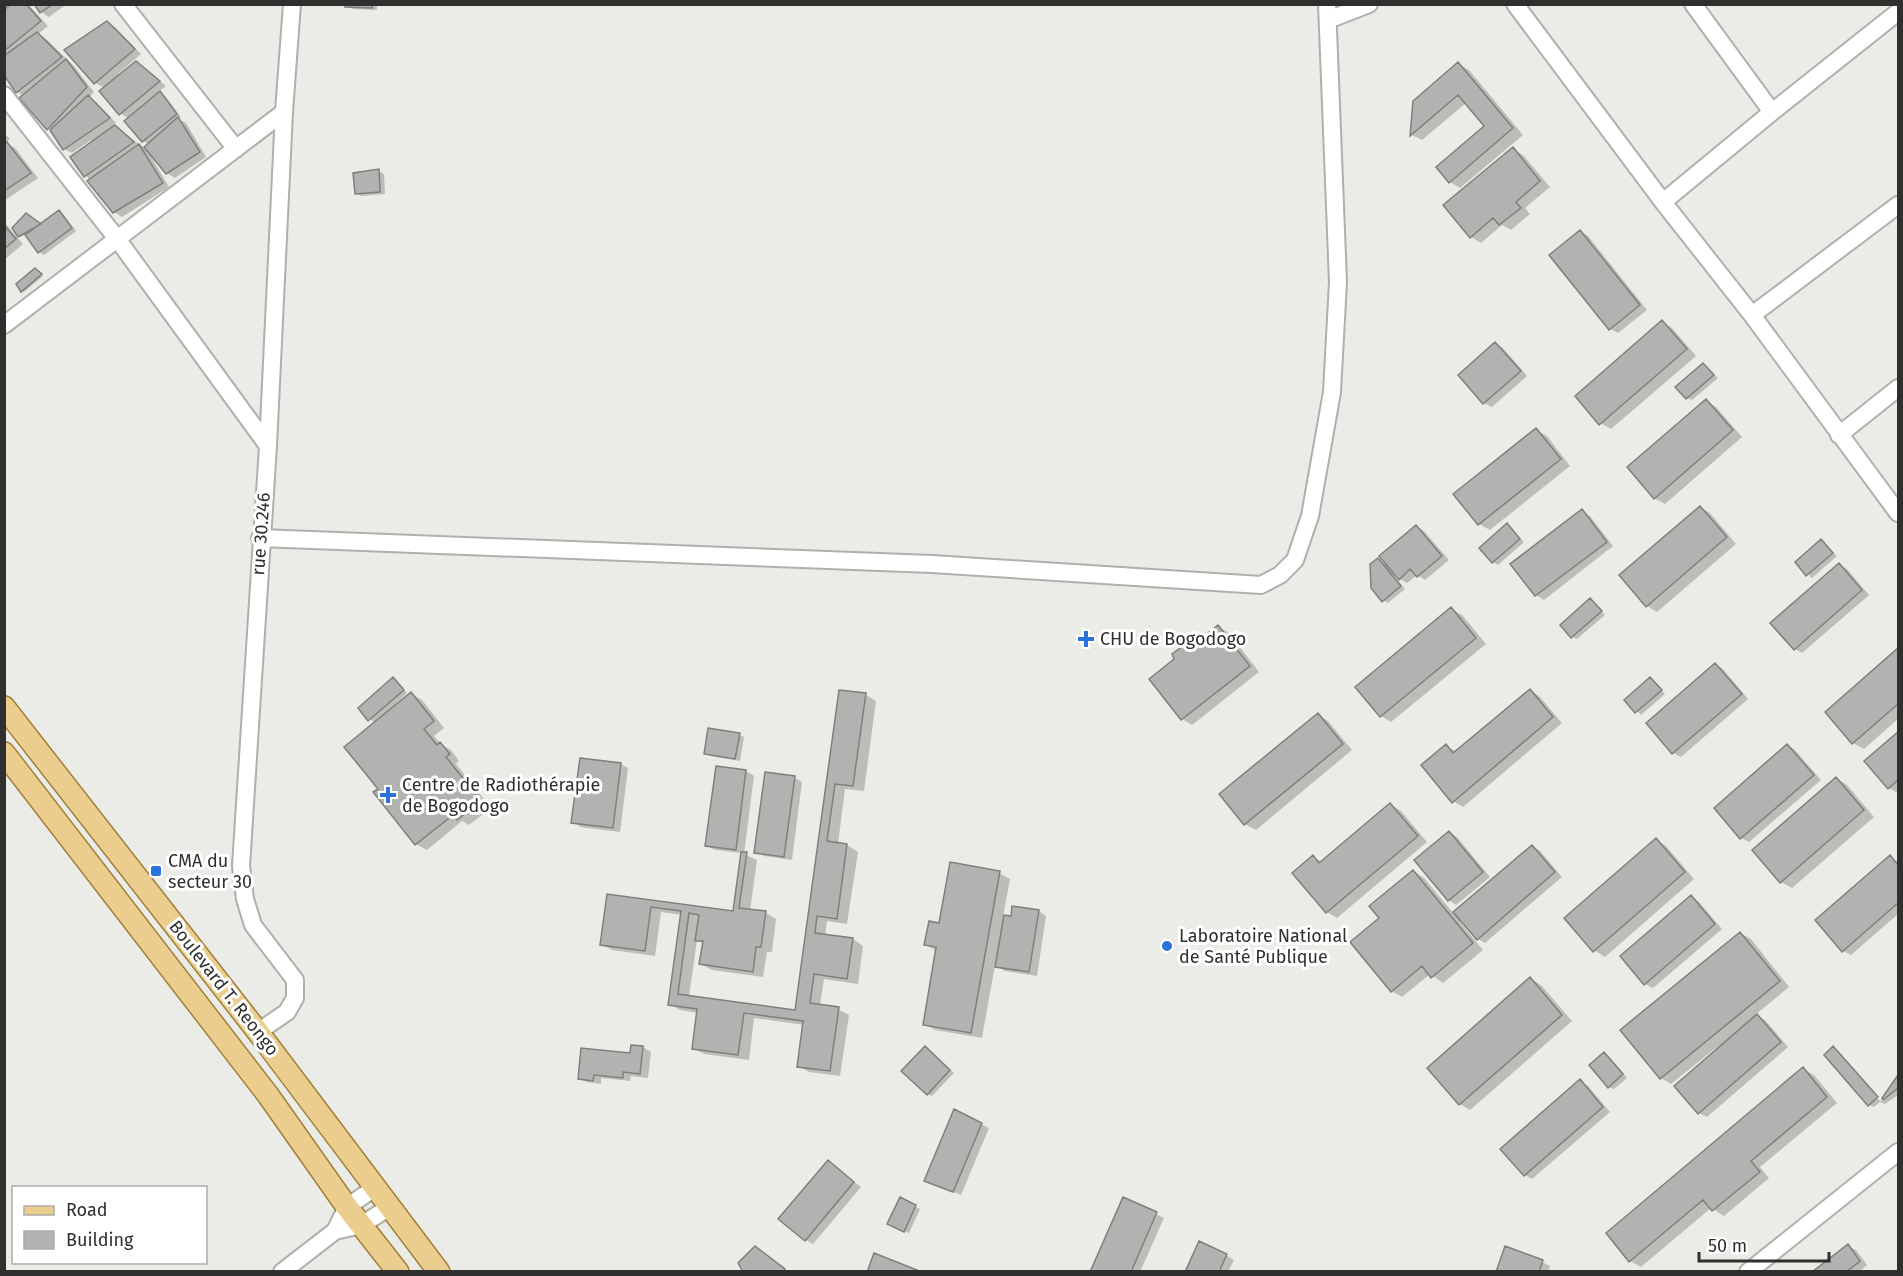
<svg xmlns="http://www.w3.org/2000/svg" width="1903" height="1276" font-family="'Fira Sans',sans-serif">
  <rect width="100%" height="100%" fill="#ebece8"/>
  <path fill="#0003" d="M4 4H28L48 26 38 34 45 38 73 65 94 92 89 98 96 102 116 123 113 125 150 152 149 144 143 141 129 119 120 113 105 88 95 83 107 22 115 27 141 54 118 74 119 76 144 68 166 86 158 92 165 96 181 117 178 119 186 123 206 157 175 178 167 173 151 154 150 155 169 187 122 217 114 212 72 157 93 142 91 140 72 153 64 149 24 96 17 92 4 73Z
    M36 4H67L49 17 41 12Z
    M347 4H377V10L352 9Z
    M1458 64 1469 70 1523 135 1460 188 1450 182 1486 126 1466 103 1422 140 1412 135 1414 102Z
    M4 133 10 139 5 143 15 148 38 178 4 201Z
    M1513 149 1523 155 1550 187 1525 208 1530 214 1511 230 1502 225 1481 243 1471 237Z
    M379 171 384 174 385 194 361 196 356 193Z
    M59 211 63 214 76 231 44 255 39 252 26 234 21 237 14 228 41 225Z
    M4 222 23 244 4 260Z
    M1580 231 1588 236 1647 310 1618 333 1610 329Z
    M37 271 43 276 24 292 22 291Z
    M1662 322 1672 328 1696 356 1611 429 1600 423Z
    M1496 344 1503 348 1527 376 1492 407 1484 403Z
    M1704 364 1718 378 1692 400 1687 398Z
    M1706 401 1716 407 1742 437 1665 504 1654 498Z
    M1536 430 1547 436 1570 466 1490 530 1479 524 1455 495Z
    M1700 507 1710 513 1736 544 1657 612 1647 606Z
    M1582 511 1590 516 1613 546 1544 600 1536 595Z
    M1507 525 1524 542 1498 565 1493 562Z
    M1416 526 1424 531 1449 560 1425 580 1417 575 1407 583 1393 575 1405 589 1388 603 1383 600 1378 560 1389 566Z
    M1822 541 1837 556 1812 578 1797 563Z
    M1839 565 1847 569 1869 595 1802 653 1795 649Z
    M1590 600 1605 615 1577 639 1572 637Z
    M1451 609 1462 615 1486 644 1391 722 1381 716Z
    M1219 627 1229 633 1259 672 1192 725 1182 719 1176 659 1195 638 1200 641Z
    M1898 650V719L1864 749 1853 743 1827 712Z
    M1715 664 1723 669 1748 699 1681 757 1673 753 1648 723Z
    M393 679 407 693 395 704 397 706 412 694 422 700 444 728 434 736 441 744 451 750 459 761 456 764 491 808 469 825 462 821 427 850 416 844 380 789 376 723 369 719Z
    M1650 679 1665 694 1641 715 1626 700Z
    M1530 690 1540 697 1562 723 1463 807 1453 801 1446 746 1457 752Z
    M840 691 866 695 876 701 864 791 845 789 838 844 847 845 858 852 847 924 827 921 825 936 853 939 863 946 858 984 824 979 820 1006 838 1009 849 1015 840 1076 809 1072 798 1066 804 1025 754 1018 749 1060 704 1054 693 1048 698 1013 680 1010 670 1004 682 915 661 912 655 956 612 950 601 944 608 896 734 913 742 853 715 850 707 846 717 768 746 771 754 776 744 854 757 860 750 911 766 913 776 919 772 952H767L763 977 712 970 701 964 704 944 697 940 689 997 796 1012Z
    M1318 715 1328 721 1352 750 1256 830 1245 824Z
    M1898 734V790L1896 792 1889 788 1866 761Z
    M739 735 744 737 740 761 710 756 705 753Z
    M1788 745 1795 750 1821 780 1749 842 1741 838Z
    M620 764 628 768 620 832 581 827 573 822Z
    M795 778 802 782 792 860 764 856 756 852Z
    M1836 778 1847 785 1874 817 1792 888 1781 882Z
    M1391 805 1401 811 1427 842 1337 918 1327 912 1313 857 1322 862Z
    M1449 832 1457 837 1490 877 1456 905 1449 900Z
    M1656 840 1666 846 1694 879 1605 957 1594 950Z
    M1532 846 1540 851 1562 877 1485 943 1478 939 1462 920 1460 922 1483 950 1443 983 1430 974 1402 997 1392 991 1381 918 1413 871 1424 878 1454 914Z
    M1890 857 1898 862V914L1851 955 1843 951Z
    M999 873 1010 879 1003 917 1012 918 1039 911 1046 916 1037 976 1005 971 995 965 982 1038 935 1030 924 1024 937 951 926 945 940 925Z
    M1691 897 1698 901 1722 929 1653 988 1645 984 1622 956Z
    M1740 933 1751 939 1789 987 1755 1015 1765 1020 1788 1047 1707 1117 1699 1113 1718 1049 1717 1047 1671 1084 1661 1078Z
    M1531 979 1541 985 1572 1021 1470 1110 1460 1104Z
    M632 1046 643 1047 651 1052 648 1078 631 1076 630 1081 601 1078V1084L587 1082 579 1078 631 1055Z
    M1834 1048 1838 1051 1877 1095 1872 1092 1870 1095 1883 1102 1898 1078V1095L1885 1104 1880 1102 1874 1107 1869 1105Z
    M930 1051 954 1073 932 1096 927 1094Z
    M1604 1054 1609 1057 1627 1078 1614 1089 1609 1087Z
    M1803 1069 1814 1075 1837 1103 1760 1167 1769 1178 1724 1216 1711 1208 1641 1267 1630 1261 1608 1233Z
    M1580 1081 1588 1086 1610 1112 1532 1179 1525 1175Z
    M981 1124 989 1128 961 1195 926 1181Z
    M828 1162 861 1187 813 1244 806 1240Z
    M900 1199 920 1209 909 1233 893 1226Z
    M1156 1214 1164 1218 1140 1272H1092Z
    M1848 1246 1856 1250 1867 1265 1859 1272H1814Z
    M1226 1255 1234 1260 1228 1272H1187Z
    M1542 1262 1550 1266 1548 1272H1498Z"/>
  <path fill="#b0b3b0" stroke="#7d807c" stroke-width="1.5" d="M11 4H26L41 21 4 51V10Z
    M34 4H53L40 13Z
    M346 4H372V8L345 7Z
    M107 21 135 49 94 84 64 50Z
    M37 32 62 57 16 93 4 75V56Z
    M66 59 87 87 47 130 19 98Z
    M136 61 160 81 119 115 99 91Z
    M1458 62 1513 128 1449 183 1436 167 1484 126 1458 95 1410 136 1413 101Z
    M160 91 177 114 142 142 124 121Z
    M88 95 110 118 63 150 50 130Z
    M178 117 200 152 166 174 144 147Z
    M115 125 134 142 84 177 70 157Z
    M7 142 31 173 4 191V144Z
    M139 144 163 183 113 213 87 181Z
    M1513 147 1540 181 1516 202 1521 208 1499 225 1493 218 1470 238 1443 205Z
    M379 169 380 192 355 194 353 173Z
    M59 210 72 228 38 253 25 235Z
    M26 213 41 224 18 237 12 228Z
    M4 225 16 239 4 249Z
    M1580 230 1640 305 1609 330 1549 255Z
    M35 268 42 274 21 292 16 284Z
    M1662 320 1687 349 1599 425 1575 396Z
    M1495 342 1521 371 1483 404 1458 375Z
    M1703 363 1714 375 1686 399 1675 387Z
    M1706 399 1733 430 1654 499 1627 467Z
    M1536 428 1561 459 1478 525 1453 494Z
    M1700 506 1727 537 1646 607 1619 575Z
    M1582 509 1607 542 1535 596 1510 564Z
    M1507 523 1520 539 1492 563 1479 548Z
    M1416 525 1442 556 1417 577 1410 569 1399 580 1379 556Z
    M1821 539 1833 553 1806 576 1795 562Z
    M1378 558 1401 586 1382 602 1371 588 1370 564Z
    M1839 563 1862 590 1794 650 1770 623Z
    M1590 598 1602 611 1571 638 1560 625Z
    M1451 607 1476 638 1380 717 1355 687Z
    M1218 625 1250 666 1181 720 1149 679 1174 659 1172 654 1195 637 1198 641Z
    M1898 648V704L1852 744 1825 712Z
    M1715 663 1742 694 1672 754 1646 723Z
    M393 677 404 690 368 721 358 708Z
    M1650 677 1662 690 1635 713 1624 700Z
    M1530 689 1553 717 1452 803 1421 765 1446 744 1453 753Z
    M839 690 866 693 853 786 835 784 827 841 847 844 837 919 817 916 815 933 853 938 847 979 814 974 810 1003 839 1007 830 1071 797 1067 803 1021 744 1013 738 1055 692 1049 697 1009 668 1005 681 911 651 907 645 951 600 945 607 894 733 911 741 852H747L739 908 766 911 761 947H756L753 972 699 964 703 941H695L699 915 689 913 678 994 795 1010Z
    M411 692 434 721 424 729 437 745 440 742 450 754 446 757 481 801 457 820 453 815 415 845 373 792 378 789 344 747Z
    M1318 713 1343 744 1244 825 1219 794Z
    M708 728 740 733 735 759 704 754Z
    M1898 732V780L1888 789 1864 761Z
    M1787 744 1814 775 1740 839 1714 808Z
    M580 758 621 763 613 828 571 823Z
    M716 766 746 770 736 850 705 846Z
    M765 772 795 776 784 857 754 853Z
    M1836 777 1864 810 1780 883 1752 850Z
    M1390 803 1418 836 1326 913 1292 873 1313 855 1319 863Z
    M1449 831 1483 872 1448 901 1414 860Z
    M1656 838 1685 872 1593 952 1564 918Z
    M1532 845 1555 872 1477 940 1453 912Z
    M1890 855 1898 865V903L1842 952 1815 920Z
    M950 862 1000 871 971 1033 923 1025 936 947 924 945 929 921 939 923Z
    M1413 870 1473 943 1431 978 1422 966 1391 992 1350 942 1379 918 1369 906Z
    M1691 895 1715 924 1644 985 1620 956Z
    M1012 906 1039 910 1029 972 995 967 1004 915 1011 916Z
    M1740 932 1780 981 1660 1079 1620 1030Z
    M1530 977 1562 1015 1459 1105 1427 1068Z
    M1757 1014 1781 1042 1698 1114 1674 1086Z
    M631 1045 643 1046 640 1074 623 1072V1078L594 1075 593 1081 578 1079 581 1048 630 1053Z
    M925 1046 950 1070 927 1095 901 1071Z
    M1833 1046 1878 1097 1868 1106 1824 1055Z
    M1604 1052 1623 1074 1608 1088 1589 1065Z
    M1803 1067 1827 1097 1751 1161 1760 1172 1712 1211 1703 1200 1629 1262 1606 1233Z
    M1898 1075V1088L1883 1100 1882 1098Z
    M1580 1079 1603 1107 1524 1176 1500 1149Z
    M954 1109 982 1123 953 1192 924 1181Z
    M828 1160 854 1182 805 1241 778 1219Z
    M900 1197 916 1205 904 1232 887 1224Z
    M1123 1197 1157 1212 1131 1272H1090Z
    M1199 1241 1227 1254 1219 1272H1185Z
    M1848 1244 1860 1261 1846 1272H1812Z
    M755 1246 785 1269 783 1272H743L738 1263Z
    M1505 1246 1543 1260 1539 1272H1496Z
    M874 1253 922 1272H867Z"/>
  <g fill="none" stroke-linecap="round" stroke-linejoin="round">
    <defs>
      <path id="minor" d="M123 4 236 149
        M1515 4 1663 202 1752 315 1898 513
        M1693 4 1772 112
        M1328 20 1369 4
        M4 95 118 240 268 446
        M1663 202 1772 112 1898 12
        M1752 315 1898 205
        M4 325 284 112
        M1839 435 1898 388
        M260 538 932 564 1261 585 1280 575 1295 560 1310 516 1332 392 1338 282 1327 4
        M258 1032 287 1012 295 998V980L253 925 245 899 241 866 268 446 284 112 292 4
        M335 1231 347 1207 376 1187
        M282 1272 335 1231 361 1225 390 1207
        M1748 1272 1898 1152"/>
      <path id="major" d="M4 707 258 1032 439 1272
        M4 753 268 1095 347 1207 398 1272"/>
    </defs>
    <use href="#minor" stroke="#afb0ac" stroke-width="20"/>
    <use href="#major" stroke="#a0803b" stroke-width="24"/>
    <use href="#minor" stroke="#fff" stroke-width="16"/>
    <use href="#major" stroke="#ebcd8e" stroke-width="21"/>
  </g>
  <g fill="#2c72df" stroke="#fff" stroke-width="2">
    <path d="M1083 630h6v6h6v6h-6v6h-6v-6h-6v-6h6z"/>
    <path d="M385 786h6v6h6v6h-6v6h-6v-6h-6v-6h6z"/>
    <rect x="150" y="865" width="12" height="12" rx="3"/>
    <circle cx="1167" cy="946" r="6"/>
  </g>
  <g text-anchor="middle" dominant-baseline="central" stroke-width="6" stroke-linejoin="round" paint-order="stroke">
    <g font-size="18" fill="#2f302e" stroke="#fff">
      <text transform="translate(261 534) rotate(-86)">rue 30.246</text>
      <text transform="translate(224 988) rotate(52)">Boulevard T. Reongo</text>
    </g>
    <g font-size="18" fill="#2f302e" stroke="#fff" text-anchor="start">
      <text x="1100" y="639">CHU de Bogodogo</text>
      <text x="402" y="785">Centre de Radiothérapie<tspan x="402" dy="21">de Bogodogo</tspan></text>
      <text x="168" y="861">CMA du<tspan x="168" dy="21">secteur 30</tspan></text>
      <text x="1179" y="936">Laboratoire National<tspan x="1179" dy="21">de Santé Publique</tspan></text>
    </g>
  </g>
  <rect width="1903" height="1276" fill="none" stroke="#2f302e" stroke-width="12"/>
  <rect x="12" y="1186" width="195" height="78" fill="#ffffff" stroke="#acacab" stroke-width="1.5"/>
  <rect x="24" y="1206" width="30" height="9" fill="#ebcd8e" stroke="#acacab" stroke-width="1.5"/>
  <text x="66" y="1216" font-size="18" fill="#2f302e">Road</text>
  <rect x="24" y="1231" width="30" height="18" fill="#b0b3b0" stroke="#acacab" stroke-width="1.5"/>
  <text x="66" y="1246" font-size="18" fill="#2f302e">Building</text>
  <path d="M1699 1252v9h130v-9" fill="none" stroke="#2f302e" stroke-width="3"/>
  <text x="1708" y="1252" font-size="18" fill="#2f302e" stroke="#ffffff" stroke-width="4.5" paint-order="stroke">50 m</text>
</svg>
